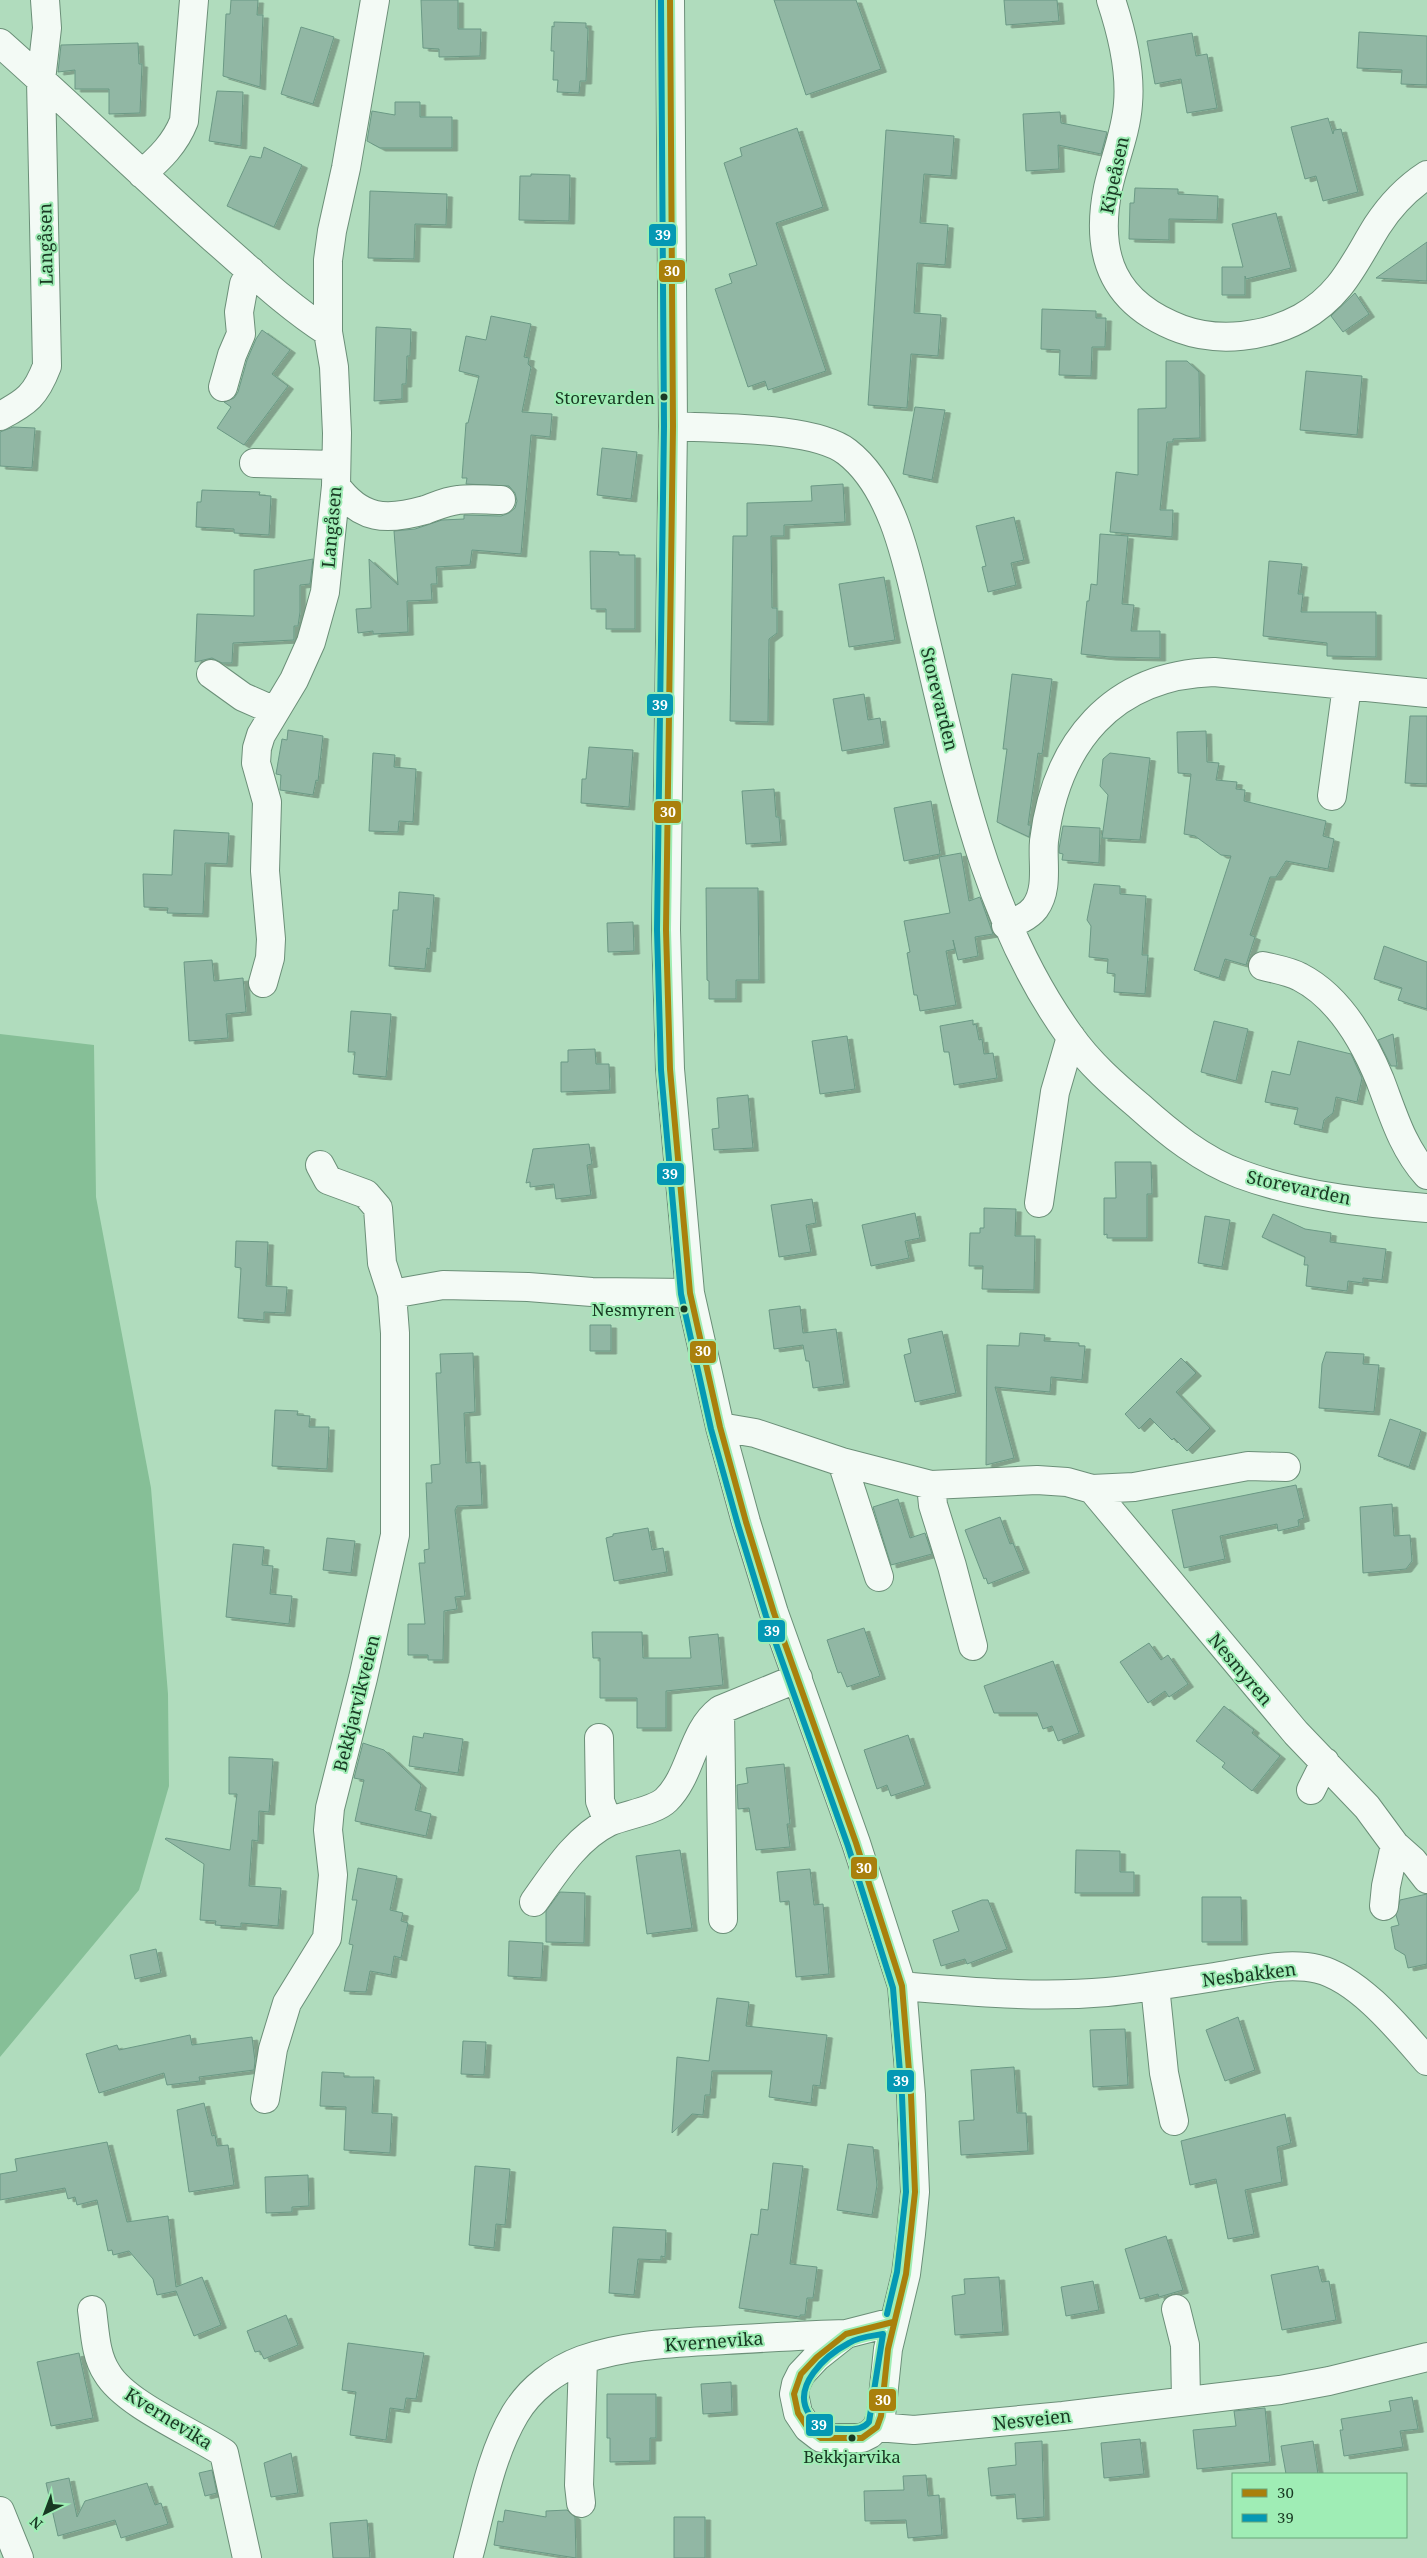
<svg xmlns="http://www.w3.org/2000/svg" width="1427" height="2558" font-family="'Noto Serif',serif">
  <defs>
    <filter id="shadow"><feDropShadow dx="5.5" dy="3" stdDeviation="0" flood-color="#0004"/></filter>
  </defs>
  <rect width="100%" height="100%" fill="#b0dcbd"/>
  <path fill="#86bf97" d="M0 1034 94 1045 96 1197 151 1488 168 1694 169 1786 139 1890 0 2057Z"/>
  <path fill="#91b7a4" stroke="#6b9985" filter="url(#shadow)" d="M231 0H258L257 15H263L260 87 223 76 226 14H230Z
    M421 0H458V29H481L480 56 439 57V49L423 48Z
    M774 0H856L881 69 806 95Z
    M1004 0H1057L1059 21 1006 25Z
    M554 22 586 23V28H588L586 81H580L579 93 557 92 558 80H553L554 51H551L552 26 554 27Z
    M301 27 334 37 313 104 281 94Z
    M1359 32 1427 36V85L1401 84 1402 70 1357 68Z
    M1192 33 1196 56 1207 54 1217 108 1187 113 1181 79 1155 84 1147 41Z
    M138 43 139 64H142L140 113 109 114V89H75V70L58 72 61 45Z
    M217 91 243 92 241 146 209 141Z
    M395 102H420V117H452V148H380L367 141 372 111 395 115Z
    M1060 112 1061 123 1107 132 1101 154 1058 145 1059 169 1026 171 1023 114Z
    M1328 118 1333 134 1334 130 1341 129 1358 192 1323 201 1316 176 1305 179 1291 127Z
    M797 128 823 207 776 223 826 371 768 390 765 381 748 387 715 289 732 283 729 274 757 265 724 163 742 156 740 148Z
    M886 130 954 136 951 176 924 174 920 223 948 225 945 265 917 263 914 313 941 315 938 356 911 354 907 408 868 405Z
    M264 147 302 165 274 227 227 206 250 156 261 158Z
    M531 174 570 175 569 221 519 220 520 176H531Z
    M1135 188 1178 189V194L1218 196 1217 220 1169 219V240L1129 239 1130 203H1134Z
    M370 191 447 194 446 225 415 224 414 259 368 258Z
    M1276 213 1291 268 1246 279 1245 276V295H1222V267H1243L1232 224Z
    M1427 242V281L1376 278Z
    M1355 293 1369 314 1343 332 1331 316Z
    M1042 309 1096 311V318H1106L1105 347H1092L1091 376 1059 375 1060 350 1041 349Z
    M491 316 531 324 524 357 529 358 528 364 531 367 522 412 552 414 550 437 531 435 521 554 472 550 470 565 436 567 437 584H431L432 600 407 601 408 632 373 634V631L358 633 356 609 371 608 369 559 398 585 394 531 415 529 442 520 464 519V515L501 516 509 513 515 508 517 501 515 493 509 486 466 484 467 478H462L466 423H468L479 376 459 371 466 336 486 340Z
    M376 327 411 329 410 356H407L406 384H402V399L374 401Z
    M262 330 290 350 272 374 288 386 244 445 217 428 231 407 224 402 234 398 238 392 247 360 256 339Z
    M1166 361H1187L1199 372 1200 438 1173 439V442H1167L1160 510H1173L1172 537 1110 532 1116 472 1138 475V409L1166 408Z
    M1306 371 1362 376 1357 435 1300 430Z
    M915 407 945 410 932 480 903 474Z
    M13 427 35 428 32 468 0 466V432Z
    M602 448 637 452 631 499 597 495Z
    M843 484 845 522 784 525V536H771L772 608H777V633L769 639 768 722 730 721 733 536H747V503L812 501 811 486Z
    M202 490 260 492 259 495 271 496 269 535 234 533V529L196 527 197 502H201Z
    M1014 517 1024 560 1011 563 1016 585 988 592 982 567 986 566 976 526Z
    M1100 534 1128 536 1122 604 1134 605 1131 631H1160V658L1110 657 1081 654 1087 601H1089L1091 584 1097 585Z
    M590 551 619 552V555H635V629H606V609H591Z
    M313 559 310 584 300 585V612L298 626H294V640L233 643 232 663H222L212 658 195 662 197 614 254 616V570Z
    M1269 561 1302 564 1298 594H1303L1301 612H1376V657L1327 656V643L1263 636Z
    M884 577 895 640 849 647 839 584Z
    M1012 674 1052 679 1042 754 1038 753 1028 825H1031L1029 837 997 822 1007 749H1003Z
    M864 694 868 720 880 718 884 744 842 751 833 699Z
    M1410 716H1427V784L1405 783Z
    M288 730 323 736 318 781 316 780 313 795 280 790 281 775 276 774 282 739 287 740Z
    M1206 731 1207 762 1219 763 1216 780 1237 782 1236 789 1245 790 1244 801 1326 821 1323 836 1334 839 1328 869 1286 861 1276 877H1270L1250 935 1255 937 1246 965 1225 959 1219 978 1194 970 1231 856 1221 855 1195 836 1184 834 1191 774 1178 773 1177 732Z
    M589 747 633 750 629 807 581 803 582 779H586Z
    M373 753 395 755 394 767 416 769 413 822 399 821 398 832 369 831Z
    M1110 753 1150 758 1140 840 1102 838 1108 795 1100 786 1103 759Z
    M774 789 776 817H779L781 842 746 844 742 791Z
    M931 801 940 854 904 861 894 808Z
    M1063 826 1100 828 1099 863 1062 860 1063 854 1059 853V849Z
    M174 830 229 833 227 864 205 863 203 914 167 913 168 908 144 907 143 874 172 875Z
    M961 853 969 901 980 897 993 934 975 937 978 956 958 960 953 940 955 949 946 951 956 1005 920 1011 917 995H914L907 953 910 952 904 921 950 913 939 857Z
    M1094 884 1120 886V894L1146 896 1142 955H1148L1145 994 1114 992 1115 974 1107 973 1108 959 1089 957 1091 926 1087 920Z
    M706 888H758L759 980H736V999H709V981L707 980Z
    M399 892 434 895 430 949 427 948 425 969 389 966 393 910H398Z
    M633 922 634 951 608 952 607 923Z
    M1384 946 1427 962V1009L1398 1000 1402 988 1374 979Z
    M212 960 214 981 243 978 246 1012 226 1014 228 1038 189 1041 184 962Z
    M351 1011 391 1014 386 1077 353 1074 355 1052H348Z
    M973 1020V1025L976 1024 979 1040 982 1039 984 1054 993 1053 997 1078 954 1085 949 1052H944L940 1026Z
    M1214 1021 1248 1029 1236 1081 1201 1072Z
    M1393 1034 1397 1066H1391L1378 1040Z
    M847 1036 855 1089 820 1094 812 1041Z
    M1298 1041 1351 1054 1362 1078 1357 1102 1336 1097 1333 1113 1324 1120 1322 1130 1294 1124 1298 1108 1265 1102 1272 1071 1290 1075Z
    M595 1049 596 1064H609L610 1090 561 1092V1062H568V1050Z
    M748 1095 753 1148 714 1150 712 1129 719 1128 717 1098Z
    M589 1144 592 1164 587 1165 591 1195 556 1199 554 1184 530 1187V1182L526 1183 533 1149Z
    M1115 1162H1151L1152 1194H1147V1238H1107V1234L1104 1235V1198H1116Z
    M812 1199 816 1223 806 1225 811 1252 779 1257 771 1205Z
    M984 1208 1016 1209 1015 1236H1035L1034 1290 982 1289 983 1266H969L970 1233H980V1228H984Z
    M915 1213 920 1238 905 1241 909 1258 871 1266 862 1225Z
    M1273 1214 1305 1229 1331 1233 1330 1242 1386 1249 1382 1280 1363 1278V1283L1348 1281 1347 1291 1306 1286 1308 1265H1304L1305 1257 1262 1237Z
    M1205 1216 1230 1220 1222 1267 1198 1263Z
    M236 1241 268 1242 266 1286 287 1287 285 1313 264 1312V1320L238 1318 241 1268 235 1267Z
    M800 1306 803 1333 836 1329 844 1384 813 1388 809 1361H806L803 1345 774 1349 769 1310Z
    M590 1325H611V1351H590Z
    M942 1331 956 1393 915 1402 904 1355 911 1353 908 1339Z
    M1020 1333 1045 1335 1044 1341 1079 1343V1346H1085L1082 1380 1051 1377 1050 1392 995 1387 1014 1458 986 1465 987 1345 1019 1346Z
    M1326 1352 1364 1354 1363 1364 1379 1365 1374 1412 1319 1408 1322 1364Z
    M473 1353 475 1412 464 1413 466 1463 480 1462 482 1505 457 1506 455 1510 465 1596 455 1597 457 1609 444 1611 443 1660H428V1655H408V1624H425L419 1563H425L424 1550 429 1549 426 1483H432L431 1465 440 1464 436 1373H441L440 1354Z
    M1181 1358 1196 1373 1176 1392 1210 1428 1187 1451 1174 1438 1172 1440 1150 1418 1139 1429 1125 1414Z
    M275 1410 298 1411 297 1415 310 1416 309 1427H329L327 1469 272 1466Z
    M1390 1419 1421 1430 1409 1467 1378 1456Z
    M1296 1485 1304 1518 1298 1520 1299 1526 1278 1531 1277 1524 1220 1536 1225 1559 1184 1568 1172 1510Z
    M898 1499 910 1538 925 1533 932 1554 891 1565 873 1507Z
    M1392 1504 1394 1536 1410 1535 1412 1561 1406 1569 1363 1573 1360 1507Z
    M1000 1517 1010 1544 1013 1543 1024 1570 988 1584 986 1578 984 1579 965 1530Z
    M648 1528 652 1550 663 1548 667 1572 614 1581 606 1538 613 1536V1534Z
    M327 1538 355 1541 351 1573 323 1570Z
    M233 1544 264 1547 262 1565 273 1566 270 1594 292 1596 289 1624 226 1617Z
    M864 1628 880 1676 847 1687 841 1672 838 1673 827 1640Z
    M592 1632H642L643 1658H691L689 1637 718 1634 723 1685 666 1691V1728H637V1698H600V1658H593Z
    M1149 1643 1161 1660 1168 1655 1188 1684 1169 1697 1165 1691 1148 1703 1120 1662Z
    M1053 1661 1079 1733 1058 1741 1052 1726 1043 1729 1037 1713H994L984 1686Z
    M1224 1706 1254 1730 1252 1733 1280 1756 1252 1791 1222 1767 1225 1763 1196 1741Z
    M424 1733 463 1739 458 1773 409 1766 413 1736 423 1738Z
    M908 1735 925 1785 891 1796 887 1785 877 1789 864 1750Z
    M363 1743 384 1750 421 1785 415 1810 431 1814 426 1836 355 1821 364 1780 354 1778Z
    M229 1757 273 1759 269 1812 259 1811 258 1841 252 1840 249 1886 281 1888 278 1926 241 1923V1927L215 1925 216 1921 200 1920 204 1864 165 1839 166 1838 230 1850 237 1794H229Z
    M784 1764 790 1824H787L790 1847 756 1850 749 1808 738 1809 737 1785 748 1783 746 1768Z
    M680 1850 692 1928 647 1934 636 1856Z
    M1076 1850 1120 1851V1872H1134V1893H1075Z
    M358 1868 397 1876 390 1910 403 1913 401 1921 408 1923 401 1958 394 1956 391 1975 370 1971 366 1992 344 1991 353 1945 349 1944 357 1900H352Z
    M810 1869 814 1905 823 1904 829 1974 796 1977 789 1901 780 1902 777 1872Z
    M560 1892 585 1893 584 1943 546 1942V1911Z
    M1427 1894V1964L1408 1968 1405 1955 1395 1949 1391 1927 1399 1925 1396 1915 1400 1900Z
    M1202 1897H1241L1242 1942H1202Z
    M982 1900H988L1007 1949 967 1964 965 1959 941 1966 933 1940 959 1931 952 1911Z
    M509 1941 543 1943 541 1978 508 1976Z
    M156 1949 161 1973 135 1979 130 1955Z
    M717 1998 749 2002 746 2026 827 2035 820 2086 813 2085 811 2103 769 2097 772 2071H712L710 2095H705L703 2115 692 2114 672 2133 677 2057 709 2061Z
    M1238 2017 1255 2070 1225 2081 1206 2030Z
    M1125 2029 1128 2085 1093 2087 1090 2030Z
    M190 2035 192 2045 252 2037 255 2061 254 2070 199 2077 200 2081 167 2085 164 2073 99 2093 86 2054 117 2045 119 2050Z
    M463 2041 486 2042 484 2075 461 2074Z
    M1014 2067 1017 2113H1026L1028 2151 961 2155 959 2121 974 2120 971 2070Z
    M322 2072 344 2073V2077H374L372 2113 392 2114 390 2153 344 2150 346 2107 320 2106Z
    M204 2103 212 2136 215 2135 217 2146 228 2145 234 2185 189 2192 177 2110Z
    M1285 2114 1291 2143 1277 2147 1282 2182 1245 2190 1254 2234 1228 2239 1216 2179 1190 2185 1181 2141Z
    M107 2142 127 2222 168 2216 176 2287 202 2277 221 2325 194 2336 176 2291 157 2295 153 2279 129 2251 113 2255 112 2250 108 2251 97 2200 77 2205 75 2197 68 2199 65 2188 0 2200V2174L17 2171 15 2159Z
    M848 2144 873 2147 877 2185 872 2215 837 2210Z
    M773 2163 803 2166 790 2264 817 2267 813 2298H807L805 2315H800V2317L739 2308 751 2234 758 2235 761 2209 768 2210Z
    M475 2166 510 2169 505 2225 496 2224 494 2248 469 2245Z
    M308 2175 309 2206 292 2207V2212L266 2213 265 2177Z
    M613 2227 666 2230 665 2257 661 2256V2260L638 2259 634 2295 609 2293Z
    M1166 2236 1183 2290 1159 2297 1158 2294 1140 2299 1125 2249Z
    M1318 2266 1322 2282 1329 2281 1336 2320 1282 2330 1271 2275Z
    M999 2277 1003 2332 955 2335 952 2296 965 2294 964 2279Z
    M1093 2281 1099 2310 1066 2316 1061 2287Z
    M286 2315 298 2345 264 2359 260 2351 255 2352 247 2331Z
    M348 2343 424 2353 416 2399 406 2398 404 2410 390 2408 386 2440 350 2435 356 2392 342 2390Z
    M79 2353 93 2418 51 2426 37 2362Z
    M731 2382 732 2412 703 2414 701 2384Z
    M607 2394H656V2438H650V2461L610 2462V2438H607Z
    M1412 2397 1418 2429 1400 2431 1403 2447 1344 2456 1340 2430H1343L1341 2419 1391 2411 1389 2401Z
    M1265 2408 1270 2462 1197 2469 1193 2430 1236 2426 1234 2411Z
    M1140 2439 1144 2474 1104 2478 1101 2443Z
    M1042 2441 1044 2517 1017 2519 1015 2494 991 2496 988 2468 1016 2465 1015 2443Z
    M1313 2441 1318 2474H1286L1281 2446Z
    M291 2453 298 2493 271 2497 264 2463Z
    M212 2470 217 2493 205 2496 199 2473Z
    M926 2475 928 2496 939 2495 942 2535 908 2538 906 2520 865 2521 864 2491 904 2490 903 2476Z
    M69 2478 77 2517 85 2501 147 2483 155 2505 161 2503 168 2524 121 2538 115 2520 58 2536 46 2483Z
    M505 2510 546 2517V2511L567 2510 575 2517 576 2558 494 2545 498 2521 503 2522Z
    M674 2517H705V2558H674Z
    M367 2520 370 2558H333L330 2523Z"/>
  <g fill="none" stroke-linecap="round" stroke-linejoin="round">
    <defs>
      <path id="minor" d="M670 0 673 426 666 930 670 1069 690 1293 720 1427 746 1522 774 1613 856 1843 902 1986 911 2095 915 2192 911 2234 906 2274 888 2349 881 2416 877 2427 870 2434 862 2438H821L808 2428 798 2413 794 2394 796 2384 801 2374 817 2357 846 2334 893 2322
        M1111 0C1122 33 1131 69 1128 104 1126 133 1114 160 1108 188 1094 257 1114 304 1181 329 1219 343 1266 337 1301 318 1342 295 1354 263 1377 226 1390 206 1407 188 1427 175
        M0 43C72 107 141 174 213 238 250 270 286 305 328 332V260L332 231 346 168 375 0
        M142 174C160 158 175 144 184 121L194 0
        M223 387 232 355 241 334 239 312 244 284 251 271
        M0 416C27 402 36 395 47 366L41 80 47 28 45 0
        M673 426C717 429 813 426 847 452 896 490 909 572 923 629 957 770 984 917 1070 1036 1089 1063 1114 1085 1139 1106 1169 1133 1202 1160 1240 1174 1299 1196 1365 1203 1427 1208
        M254 463 336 465
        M336 486C361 520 386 521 425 510 436 506 447 501 458 500 472 498 487 500 501 500
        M211 674 243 697 275 711
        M1332 796 1347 686
        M1006 925C1017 921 1028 917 1035 908 1049 889 1042 862 1044 841 1056 743 1112 675 1214 672L1427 693
        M1263 966C1275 969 1289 971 1300 977 1339 997 1364 1041 1380 1080 1393 1114 1402 1147 1427 1175
        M263 983 270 958 271 939 265 871 267 802 256 763 257 748 261 735 294 680 311 642 325 592 336 486 337 433 334 367 328 332
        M320 1165 328 1180 366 1194 378 1208 382 1263 392 1294
        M1039 1203 1055 1092 1071 1037
        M720 1427 755 1433 842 1462 931 1485 1037 1480 1067 1482 1092 1489 1296 1733 1367 1807 1395 1845
        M842 1462 879 1577
        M931 1485 933 1505 952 1566 973 1646
        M1092 1489 1134 1487 1248 1466 1286 1467
        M599 1738 600 1801 608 1822
        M1311 1790 1325 1762
        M534 1902C554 1874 576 1838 609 1822 624 1815 655 1811 666 1800 692 1775 691 1732 720 1710
        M1384 1906 1386 1886 1395 1845 1413 1861 1427 1879
        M723 1919 720 1710 798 1678
        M902 1986C971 1992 1039 1998 1107 1992 1147 1988 1187 1981 1227 1975 1256 1970 1289 1962 1318 1969 1359 1979 1400 2030 1427 2061
        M1155 1986 1164 2073 1174 2121
        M265 2099 273 2049 287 2003 327 1938 333 1875 328 1830 330 1808 363 1678 395 1535V1333L392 1294 443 1285 528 1287 592 1292 690 1293
        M1176 2309 1185 2345 1186 2400
        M92 2310C95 2331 95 2355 107 2373 125 2404 192 2432 224 2453L247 2558
        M877 2427 914 2430 1063 2416 1280 2390 1329 2381 1427 2357
        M581 2503 579 2485 583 2360
        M0 2511 19 2558
        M468 2558C481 2511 490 2456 515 2414 530 2389 555 2370 582 2360 627 2344 678 2343 725 2340 765 2338 806 2335 846 2334"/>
    </defs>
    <use href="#minor" stroke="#6b8f78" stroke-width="30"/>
    <use href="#minor" stroke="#f3faf5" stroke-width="28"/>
    <defs>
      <path id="bus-1" d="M670 0 673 426 666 930 670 1069 690 1293 720 1427 746 1522 774 1613 856 1843 902 1986 911 2095 915 2192 906 2274 888 2349 881 2416 877 2427 862 2438H821L808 2428 798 2413 794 2394 801 2374 817 2357 846 2334 893 2322"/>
      <path id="bus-2" d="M661 0 664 426 657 930 661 1070 681 1294 711 1429 738 1525 766 1616 848 1846 893 1988 902 2096 906 2192 897 2272 887 2314
        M883 2334 869 2422C862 2430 855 2429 845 2429 828 2429 819 2429 809 2414 791 2386 826 2355 849 2343 858 2337 872 2336 883 2334Z"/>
    </defs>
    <use href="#bus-1" stroke="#9fedb5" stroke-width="10"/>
    <use href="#bus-2" stroke="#9fedb5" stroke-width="10"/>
    <use href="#bus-1" stroke="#a9800c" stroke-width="6"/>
    <use href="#bus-2" stroke="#0498b4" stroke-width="6"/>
  </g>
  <g fill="#193923" stroke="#9fedb5" stroke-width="2">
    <circle cx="664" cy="397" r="4.5"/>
    <circle cx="684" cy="1309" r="4.5"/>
    <circle cx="852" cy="2438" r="4.5"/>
  </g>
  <g text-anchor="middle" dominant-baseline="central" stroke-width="4" stroke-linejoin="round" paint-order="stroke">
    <g font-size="17" fill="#193923" stroke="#9fedb5" text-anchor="end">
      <text x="655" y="397">Storevarden</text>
      <text x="675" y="1309">Nesmyren</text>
      <text x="852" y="2456" text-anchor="middle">Bekkjarvika</text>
    </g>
    <g font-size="18" fill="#193923" stroke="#9fedb5">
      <text transform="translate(1114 175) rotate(-78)">Kipeåsen</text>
      <text transform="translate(45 244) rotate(-91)">Langåsen</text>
      <text transform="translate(331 527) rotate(-85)">Langåsen</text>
      <text transform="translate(940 699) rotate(76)">Storevarden</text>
      <text transform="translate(1299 1187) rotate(12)">Storevarden</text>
      <text transform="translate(1241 1669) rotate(50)">Nesmyren</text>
      <text transform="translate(356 1703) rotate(-76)">Bekkjarvikveien</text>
      <text transform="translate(1249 1974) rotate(-7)">Nesbakken</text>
      <text transform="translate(714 2341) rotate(-4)">Kvernevika</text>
      <text transform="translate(169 2418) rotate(32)">Kvernevika</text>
      <text transform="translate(1032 2419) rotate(-6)">Nesveien</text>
    </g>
  </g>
  <g stroke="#9fedb5" stroke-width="2">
    <rect x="648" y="223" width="29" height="24" rx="5" fill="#0498b4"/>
    <rect x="658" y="259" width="28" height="24" rx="5" fill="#a9800c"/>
    <rect x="646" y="693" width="28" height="24" rx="5" fill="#0498b4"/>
    <rect x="653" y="800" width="29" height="24" rx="5" fill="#a9800c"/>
    <rect x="656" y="1162" width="29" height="24" rx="5" fill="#0498b4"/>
    <rect x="689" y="1340" width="28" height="24" rx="5" fill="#a9800c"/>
    <rect x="757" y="1619" width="29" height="24" rx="5" fill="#0498b4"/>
    <rect x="850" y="1856" width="28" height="24" rx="5" fill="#a9800c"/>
    <rect x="886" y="2069" width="29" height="24" rx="5" fill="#0498b4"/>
    <rect x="868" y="2388" width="29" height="24" rx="5" fill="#a9800c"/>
    <rect x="805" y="2413" width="29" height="24" rx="5" fill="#0498b4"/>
  </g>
  <g font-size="14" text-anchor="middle" font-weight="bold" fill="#fff">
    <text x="663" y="240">39</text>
    <text x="672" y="276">30</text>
    <text x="660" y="710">39</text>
    <text x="668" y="817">30</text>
    <text x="670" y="1179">39</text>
    <text x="703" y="1356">30</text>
    <text x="772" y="1636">39</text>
    <text x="864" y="1873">30</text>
    <text x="901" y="2086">39</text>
    <text x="883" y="2405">30</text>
    <text x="819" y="2430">39</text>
  </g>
  <rect x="1232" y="2473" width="175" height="65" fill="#9fedb5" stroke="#69a57b"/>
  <rect x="1242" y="2489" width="25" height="8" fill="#a9800c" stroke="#69a57b"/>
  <text x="1277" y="2498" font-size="15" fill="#193923">30</text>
  <rect x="1242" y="2514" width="25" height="8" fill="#0498b4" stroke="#69a57b"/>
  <text x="1277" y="2523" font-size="15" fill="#193923">39</text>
  <g transform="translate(45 2513) rotate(222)" stroke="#9fedb5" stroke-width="4" paint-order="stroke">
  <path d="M0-4L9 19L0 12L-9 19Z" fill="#193923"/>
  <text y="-8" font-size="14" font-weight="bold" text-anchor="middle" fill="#193923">N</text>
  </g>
</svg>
